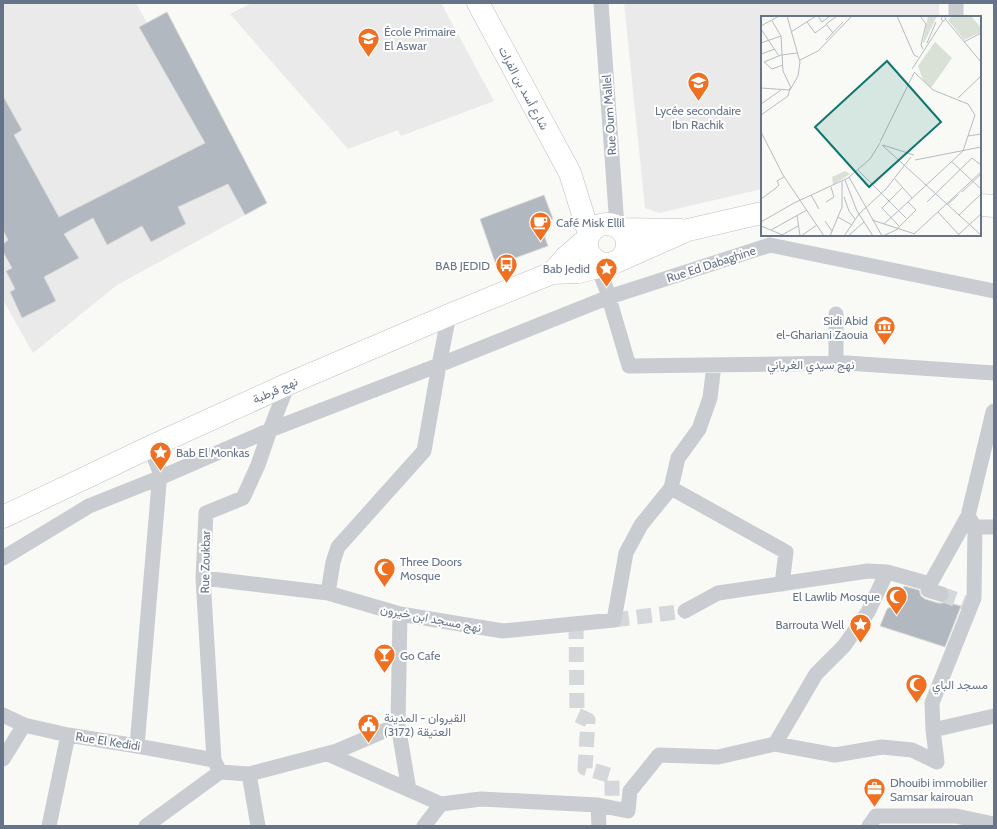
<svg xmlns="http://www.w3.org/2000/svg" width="997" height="829" font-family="Cabin,Vazirmatn,sans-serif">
  <rect width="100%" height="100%" fill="#f9f9f6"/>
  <path fill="#e9eae9" d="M3 3H136L147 23 167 12 267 203 117 285 33 353 3 300Z
    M252 3H441L494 101 401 136 398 130 348 149 230 14Z
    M624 3H939V17H762V189L659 213 645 208Z"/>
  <path fill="#b1b8bf" stroke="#dadbd8" d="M167 12 267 203 245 215 228 184 178 207 186 224 151 242 142 226 107 245 93 218 64 234 79 258 44 277 56 301 22 318 10 292 15 289 6 271 12 268 3 252V244L8 240 3 230V96L22 130 14 135 59 217 205 143 139 27Z
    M544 195 553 219 540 224 548 246 496 265 480 219Z
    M904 586 919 590 921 596 925 599 938 603H943L945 602 961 606 945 647 880 626 887 609 900 601Z"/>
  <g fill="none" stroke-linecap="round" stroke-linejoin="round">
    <path stroke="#d4d8db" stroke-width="15" stroke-dasharray="15 8" stroke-linecap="butt" d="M941 594 971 605
      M614 620 685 611
      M576 624 577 715 588 720 585 768 612 776V808"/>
    <defs>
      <path id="secondary" d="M478 3 570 173 589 234
        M980 205 994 206
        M587 244a20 20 0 1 1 40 0a20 20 0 1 1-40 0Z
        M621 229 681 230
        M618 261 688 230 762 213
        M552 273 566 257 587 239
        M3 517 150 447 288 384 449 315 552 273 579 272 609 264"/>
    </defs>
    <use href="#secondary" stroke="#bbbfc5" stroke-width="23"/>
    <path stroke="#c9ccd0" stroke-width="15" d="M601 3 617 226
      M956 3V17
      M598 268 606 288 629 366 847 363 994 373
      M836 364V314
      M714 365 710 398 699 429 678 458 671 488 786 552 782 584
      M975 527H994
      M3 558 89 506 159 478 270 430 439 365 609 297 770 245 994 291
      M203 578 328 593 400 614 503 631 614 620 626 553 641 525 671 488
      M930 584 928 590 941 594
      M328 593 333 562 338 547 424 451 439 365 449 315
      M685 611 718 593 868 571 887 572 930 584 968 516
      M400 614 398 725 409 790
      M3 715 24 725 68 735 137 746 214 760
      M933 730 994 716
      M775 744 816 674 844 646 868 612 887 572
      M137 746 160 472 150 447
      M328 754 441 804 481 799 598 805
      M3 759 24 725
      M937 762 933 730 932 703 974 598 975 527 968 516 993 412 994 411
      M220 772 214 760 203 578 206 513 243 498 258 465 270 430 288 384
      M249 774 258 826
      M49 826 68 735
      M146 826 220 772 249 774 337 751 398 725
      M424 826 441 804
      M599 826 598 805 628 811 630 791 659 755 718 757 775 744 835 755 882 747 912 750 937 762
      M869 826 876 816H956L994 824"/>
    <use href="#secondary" stroke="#fff" stroke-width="22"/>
  </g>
  <defs>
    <symbol id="school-pin" viewBox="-11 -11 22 30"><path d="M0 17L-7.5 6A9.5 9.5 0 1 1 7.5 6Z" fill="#ef7020" stroke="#fff"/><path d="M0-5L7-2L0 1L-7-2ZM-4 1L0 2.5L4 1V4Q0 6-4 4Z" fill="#fff"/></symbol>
    <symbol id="cafe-pin" viewBox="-11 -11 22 30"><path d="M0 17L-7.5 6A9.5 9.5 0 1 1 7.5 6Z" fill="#ef7020" stroke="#fff"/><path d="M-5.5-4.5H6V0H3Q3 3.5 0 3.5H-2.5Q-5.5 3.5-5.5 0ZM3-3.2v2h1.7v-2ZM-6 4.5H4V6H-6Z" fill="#fff"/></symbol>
    <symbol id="bus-pin" viewBox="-11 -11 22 30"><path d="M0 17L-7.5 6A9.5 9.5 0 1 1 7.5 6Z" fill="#ef7020" stroke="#fff"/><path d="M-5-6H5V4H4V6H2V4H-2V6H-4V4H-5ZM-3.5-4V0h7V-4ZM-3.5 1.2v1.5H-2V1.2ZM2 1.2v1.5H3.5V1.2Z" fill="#fff"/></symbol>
    <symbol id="sight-pin" viewBox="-11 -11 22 30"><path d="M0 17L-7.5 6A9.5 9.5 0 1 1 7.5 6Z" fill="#ef7020" stroke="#fff"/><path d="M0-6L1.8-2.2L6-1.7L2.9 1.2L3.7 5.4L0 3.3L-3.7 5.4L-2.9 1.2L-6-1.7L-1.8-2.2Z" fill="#fff"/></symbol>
    <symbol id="museum-pin" viewBox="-11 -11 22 30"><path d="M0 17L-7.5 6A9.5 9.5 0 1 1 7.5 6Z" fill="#ef7020" stroke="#fff"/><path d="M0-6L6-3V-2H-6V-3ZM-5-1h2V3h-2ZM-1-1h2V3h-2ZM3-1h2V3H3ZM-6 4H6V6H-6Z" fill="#fff"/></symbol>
    <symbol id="mosque-pin" viewBox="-11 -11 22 30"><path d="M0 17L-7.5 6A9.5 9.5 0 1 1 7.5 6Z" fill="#ef7020" stroke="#fff"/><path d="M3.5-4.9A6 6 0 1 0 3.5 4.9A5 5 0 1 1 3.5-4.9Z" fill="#fff"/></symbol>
    <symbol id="bar-pin" viewBox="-11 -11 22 30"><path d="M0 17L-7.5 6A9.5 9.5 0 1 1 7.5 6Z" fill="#ef7020" stroke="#fff"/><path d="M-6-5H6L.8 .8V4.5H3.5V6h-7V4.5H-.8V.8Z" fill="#fff"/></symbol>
    <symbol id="civic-pin" viewBox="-11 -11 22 30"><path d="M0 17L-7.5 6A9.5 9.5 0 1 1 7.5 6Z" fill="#ef7020" stroke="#fff"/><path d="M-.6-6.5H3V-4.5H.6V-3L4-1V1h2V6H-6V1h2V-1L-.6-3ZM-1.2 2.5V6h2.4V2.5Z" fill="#fff"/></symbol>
    <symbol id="office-pin" viewBox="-11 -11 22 30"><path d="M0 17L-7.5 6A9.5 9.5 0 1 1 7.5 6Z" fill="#ef7020" stroke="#fff"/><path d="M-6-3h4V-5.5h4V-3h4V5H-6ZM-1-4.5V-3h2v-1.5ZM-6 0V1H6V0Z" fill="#fff"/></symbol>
  </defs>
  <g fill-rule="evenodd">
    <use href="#school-pin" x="356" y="26" width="25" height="34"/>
    <use href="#school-pin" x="686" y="70" width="25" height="34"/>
    <use href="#cafe-pin" x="528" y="210" width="25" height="34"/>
    <use href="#bus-pin" x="494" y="252" width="25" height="34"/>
    <use href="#sight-pin" x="594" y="256" width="25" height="34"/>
    <use href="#museum-pin" x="872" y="314" width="25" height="34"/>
    <use href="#sight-pin" x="148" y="440" width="25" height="34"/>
    <use href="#mosque-pin" x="372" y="556" width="25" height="34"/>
    <use href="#mosque-pin" x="884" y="584" width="25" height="34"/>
    <use href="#sight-pin" x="848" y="612" width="25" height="34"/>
    <use href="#bar-pin" x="372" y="642" width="25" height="34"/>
    <use href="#mosque-pin" x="904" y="672" width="25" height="34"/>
    <use href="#civic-pin" x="356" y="712" width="25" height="34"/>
    <use href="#office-pin" x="862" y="776" width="25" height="34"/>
  </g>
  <g text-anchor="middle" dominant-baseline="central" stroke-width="4" stroke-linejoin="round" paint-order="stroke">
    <g font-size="12" fill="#667489" stroke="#fff" text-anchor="start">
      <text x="384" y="31">École Primaire<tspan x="384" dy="14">El Aswar</tspan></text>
      <text x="698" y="110" text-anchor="middle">Lycée secondaire<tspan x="698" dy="14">Ibn Rachik</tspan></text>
      <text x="556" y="222">Café Misk Ellil</text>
      <text x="490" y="265" text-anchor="end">BAB JEDID</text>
      <text x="590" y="268" text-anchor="end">Bab Jedid</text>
      <text x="868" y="320" text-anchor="end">Sidi Abid<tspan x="868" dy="14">el-Ghariani Zaouia</tspan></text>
      <text x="176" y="452">Bab El Monkas</text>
      <text x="400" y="561">Three Doors<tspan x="400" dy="14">Mosque</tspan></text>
      <text x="880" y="596" text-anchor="end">El Lawlib Mosque</text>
      <text x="844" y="624" text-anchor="end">Barrouta Well</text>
      <text x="400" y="655">Go Cafe</text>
      <text x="932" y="684">مسجد الباي</text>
      <text x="384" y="717">القيروان - المدينة<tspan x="384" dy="14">العتيقة (3172)</tspan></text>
      <text x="890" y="782">Dhouibi immobilier<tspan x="890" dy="14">Samsar kairouan</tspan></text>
    </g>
    <g font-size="12" fill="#667489" stroke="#fff">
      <text transform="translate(524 88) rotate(62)">شارع أسد بن الفرات</text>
      <text transform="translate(609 115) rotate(-94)">Rue Oum Mallel</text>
      <text transform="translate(711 264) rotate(-18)">Rue Ed Dabaghine</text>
      <text x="811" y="364">نهج سيدي الغرياني</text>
      <text transform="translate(275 390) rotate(-24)">نهج قرطبة</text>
      <text transform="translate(205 562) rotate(-89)">Rue Zoukbar</text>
      <text transform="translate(431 618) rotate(11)">نهج مسجد ابن خيرون</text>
      <text transform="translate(108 741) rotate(9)">Rue El Kedidi</text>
    </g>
  </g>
  <g transform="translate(761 16)">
    <rect width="220" height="220" fill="#f9f9f6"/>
    <path d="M167 0H176L163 27 162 26ZM191 0H210L220 12V16L203 24 187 4ZM174 26 191 42 170 72 162 64 157 50ZM84 155 89 158 72 169 71 161Z" fill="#d9e1d7"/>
    <path fill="none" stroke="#b5bcc4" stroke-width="1" d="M26 0 39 46 37 60 29 74M57 0 61 6 69 0M136 0 153 39 157 41M159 0 165 8 160 29 162 33M182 0 180 3 182 5 185 3 183 0M185 4 220 46M11 5 20 20 22 55 30 72M46 6 54 17 65 9M0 10 18 0M0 13 18 40M30 16 55 0M72 17 65 8 76 0M65 24 82 6M203 26 220 17M0 27 20 20M166 27 175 6M0 38 14 33M39 44 57 35 91 0M22 49 11 53 3 46 20 39 36 37M151 53 182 5M0 72 29 74M197 82 220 60M0 88 20 74M0 99 27 80 29 72M0 116 22 159 63 220M207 120 220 118M119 126 153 57M121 129 220 219M122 129 153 139M154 144 220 131M190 145 220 173M97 154 145 202M88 161 121 220M134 163 151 182M84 164 96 195 112 220M201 176 220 158M50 179 58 193M83 181 88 195 94 203M0 183 15 172 18 169 16 165 23 161M65 186 73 181 70 171M166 186 211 142 220 149M186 189 197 179M177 196 199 220M36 199 39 220M198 199 220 178M77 201 91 209M111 204 154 218M64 205 71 215M0 206 33 187 87 162 109 143 119 127M123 208 147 186M0 210 24 220M138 210 121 192 141 172M137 212 155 194 147 186 202 135 214 99 207 88 172 74 153 56M10 214 46 194M153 218 220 156M198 218 220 198M21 219 37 210M40 220 56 209M69 220 81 191V165M83 220 98 198 125 173 150 141M87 220 103 206M122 220 137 213"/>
    <path fill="#0f766e" fill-opacity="0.15" stroke="#0f766e" stroke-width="2" d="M126 45 180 106 108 171 54 111Z"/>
    <rect width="220" height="220" fill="none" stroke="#667489" stroke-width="2"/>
  </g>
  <rect width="997" height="829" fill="none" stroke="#667489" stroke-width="8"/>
</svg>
